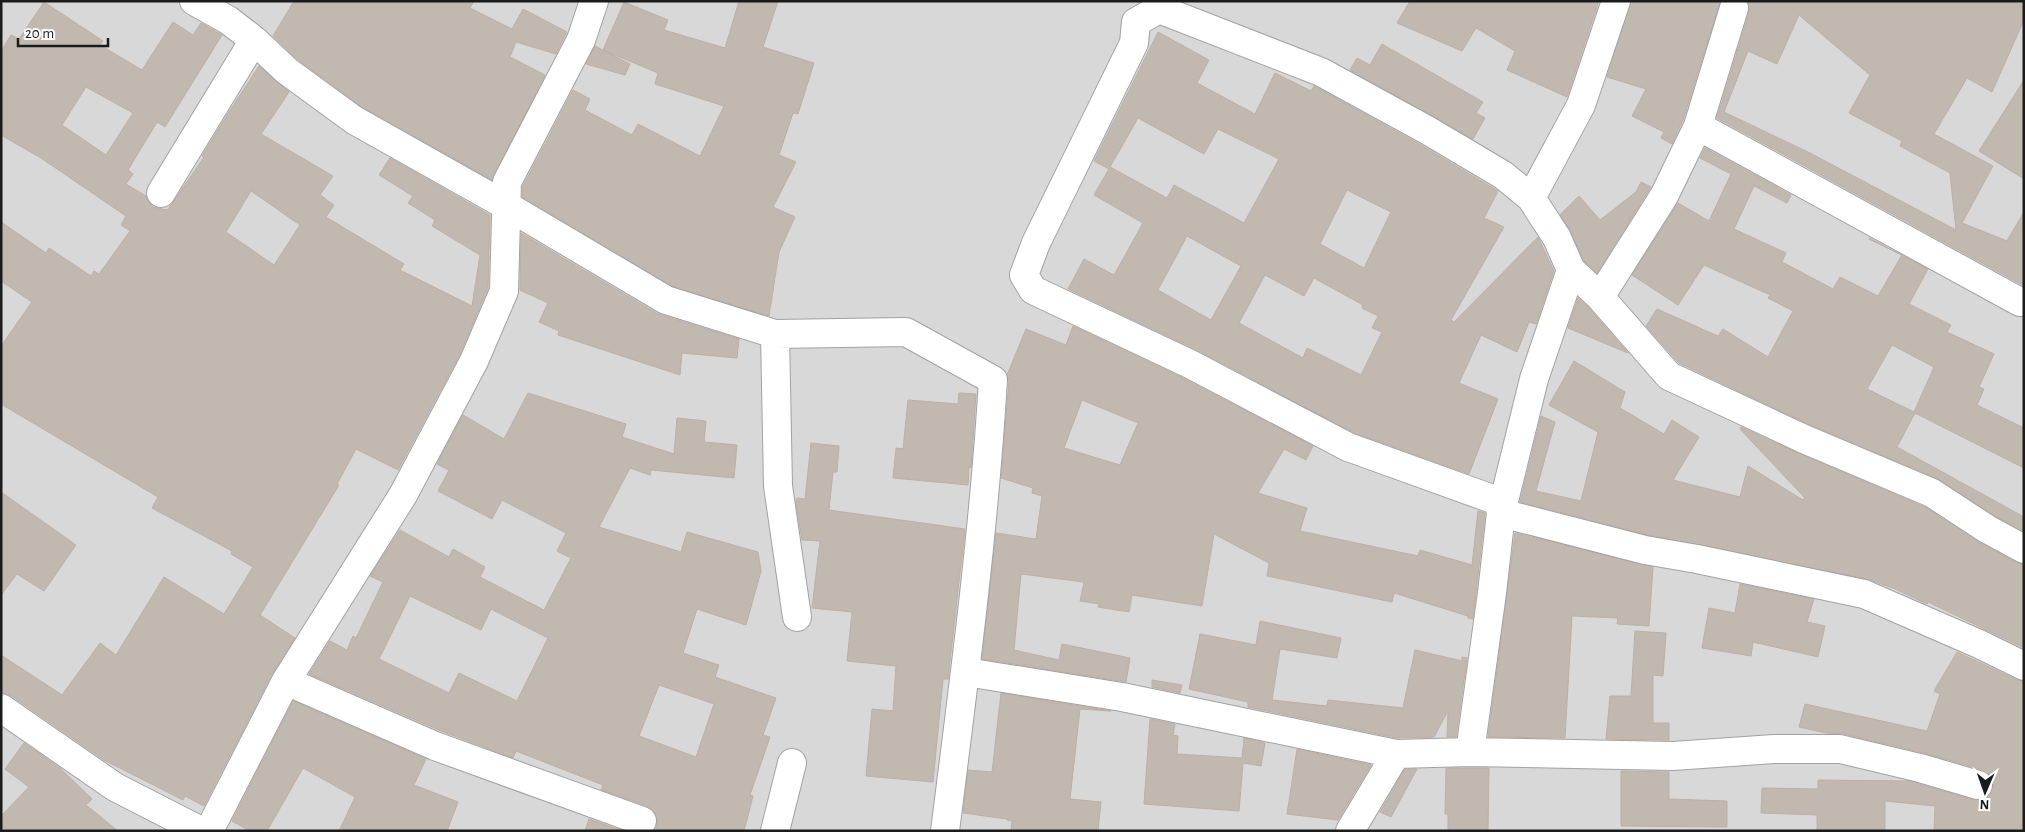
<svg xmlns="http://www.w3.org/2000/svg" width="2025" height="832" font-family="'Alegreya Sans',sans-serif">
  <rect width="100%" height="100%" fill="#ede9e1"/>
  <path fill="#d9d8d8" d="M1 1H2024V831H1Z"/>
  <path fill="#c1b8b0" stroke="#beafa3" fill-rule="evenodd" d="M294 1H474L470 8 512 29 523 9 567 32 556 54 516 42 510 57 545 75 492 180 362 107 297 59 273 36Z
    M739 1H778L763 47 814 63 798 114 793 113 779 155 796 162 773 207 795 217 779 252 769 316 672 286 522 197 523 186 573 90 590 99 585 110 632 135 638 124 700 156 724 106 655 84 658 73 603 50 624 2 668 20 664 30 725 48Z
    M1410 1H1599L1567 97 1507 70 1515 51 1476 28 1462 51 1397 23Z
    M1631 1 1720 2 1683 120 1672 144 1661 138 1664 132 1632 116 1646 89 1607 77Z
    M1748 1H2024V20L1992 92 1967 78 1934 134 1993 166 1962 223 2007 241 2024 212V286L1717 118 1749 13ZM1799 15 1870 75 1849 113 1902 141 1900 146 1950 173 1956 230 1808 152 1724 112 1748 51 1777 64Z
    M44 2 103 41 100 45 142 70 173 22 193 35 201 23 222 35 165 127 157 122 128 170 133 174 126 184 146 196 148 201 153 207 167 210 174 201 204 157 202 156 227 115 259 66 289 92 261 134 333 176 320 195 334 205 326 217 404 264 400 270 472 306 480 255 432 226 435 220 408 203 413 196 379 175 390 158 490 215 488 288 460 354 398 470 356 449 337 484 339 485 260 615 295 638 272 674 204 806 185 796 183 800 104 760 10 695 1 693V655L62 695 100 643 116 655 164 577 224 614 253 567 231 554 232 551 152 508 158 497 1 404V346L32 302 1 281V222L46 253 49 248 91 276 94 271 99 274 130 231 121 225 126 216 41 158 1 135V51L11 35 19 39ZM86 87 133 113 106 155 62 125ZM251 191 300 225 274 265 226 232Z
    M1158 32 1209 60 1197 83 1255 114 1275 73 1311 91 1314 86 1419 144 1498 191 1484 218 1504 227 1451 320 1454 322 1538 237 1554 271 1536 324 1529 322 1517 352 1481 335 1459 383 1498 399 1469 474 1354 433 1197 350 1068 289 1084 259 1114 275 1143 223 1094 195 1109 169 1094 161ZM1138 118 1204 154 1218 129 1279 159 1244 223 1174 185 1167 198 1110 167ZM1347 190 1391 212 1364 268 1320 244ZM1187 236 1241 266 1211 320 1158 290ZM1265 275 1304 296 1314 278 1363 305 1362 308 1378 316 1372 328 1382 332 1361 375 1307 348 1303 358 1239 323Z
    M1382 44 1483 102 1476 113 1485 118 1473 139 1350 70 1357 58 1370 65Z
    M595 46 630 64 625 75 586 64Z
    M2024 80V179L1979 151Z
    M1705 148 1791 195 1787 203 1754 186 1734 229 1786 253 1782 262 1833 289 1840 277 1878 296 1902 255 1869 239V238L1928 269 1909 304 1951 325 1947 332 1994 354 1979 387 1984 389 1977 405 2024 428V468L1915 413 1897 447 2024 517V531L1995 516 1938 479 1810 425 1679 363 1646 326 1657 309 1718 336 1723 329 1768 357 1793 311 1768 298 1770 295 1704 265 1678 305 1632 275 1678 203 1709 221 1731 174 1700 158ZM1892 345 1934 367 1914 412 1867 389Z
    M1641 182 1651 187 1597 273 1584 261 1571 232 1560 215 1579 196 1600 220 1636 192Z
    M521 233 658 314 739 339 737 358 682 353 680 375 558 335 559 331 539 322 548 303 520 290Z
    M1578 298 1589 308 1628 353 1568 328Z
    M1073 326 1183 378 1313 446 1306 460 1284 449 1258 493 1307 508 1300 531 1418 556 1420 550 1472 565 1478 511 1485 513 1473 619 1468 618V616L1394 593 1392 602 1267 576 1269 563 1214 534 1202 606 1132 595 1129 612 1098 607 1099 604 1080 601 1084 582 1021 574 1014 650 1059 660 1062 644 1130 658 1126 682 982 659 996 533 1036 539 1042 496 1032 493 1033 488 1001 478 1009 381 1007 375 1026 329 1066 345ZM1082 400 1138 423 1120 465 1064 448Z
    M1574 361 1625 392 1620 408 1664 434 1672 420 1699 437 1673 480 1740 497 1748 466 1803 500 1805 498 1740 429 1741 427 1798 453 1925 507 1980 543 2017 563 2024 565V648L1928 602 1927 604 1893 588 1867 579 1648 535 1520 502 1541 416 1555 422 1536 491 1581 501 1598 432 1549 405Z
    M528 393 626 424 622 437 674 454 677 418 706 421 704 442 737 445 734 478 651 470 650 475 630 468 599 527 681 552 687 532 758 552 761 571 746 625 697 609 683 653 719 665 715 677 776 698 763 735 770 737 750 795 753 796 744 831H654L657 826V819L654 811 647 806 601 790 603 785 516 751 513 758 441 731 309 674 330 641 347 650 353 636 356 638 383 582 370 576 400 530 449 557 453 549 485 567 480 577 544 610 571 558 557 551 566 533 502 500 492 519 438 491 449 470 437 464 463 415 504 439ZM410 596 481 630 491 609 548 638 517 701 459 673 449 693 379 659ZM659 685 714 704 696 757 639 736Z
    M959 393 976 394 971 468 969 467 968 485 893 478 896 448 903 449 908 400 958 404Z
    M811 443 839 446 837 472H833L829 510 965 529 948 679H943L933 782 866 776 872 709 893 711 896 666 847 661 852 612 812 608 820 541 802 540 796 504 797 498 805 499Z
    M1 492 76 545 44 591 17 574 1 595Z
    M1515 533 1653 567 1649 626 1617 624 1618 618 1572 616 1565 738 1488 737Z
    M1740 584 1814 599 1807 622 1825 626 1818 657 1753 642 1751 656 1702 648 1709 608 1735 613Z
    M1260 621 1341 638 1337 658 1280 649 1272 700 1327 706 1328 700 1403 708 1415 650 1462 661V657L1467 658 1456 737H1447L1448 711 1434 737 1397 738 1248 707V702L1189 689 1200 634 1256 645Z
    M1635 631 1666 633 1663 676 1653 675V723H1669V740L1606 739 1610 696H1631Z
    M1957 652 2017 680 2024 681V831H1934L1935 806 1885 801V831H1817V815L1761 813 1762 788 1818 789V780L1909 781 1974 800H1981L1988 797 1993 790V782L1987 771 1924 753 1844 734 1826 733 1799 727 1805 704 1927 731 1940 694 1934 691Z
    M1152 680 1182 685 1180 693 1152 687Z
    M1001 693 1111 711 1080 709 1070 799 1101 802 1098 831H1011L1012 821 1007 820V819L963 813 968 770 992 772Z
    M293 701 426 759 414 785 458 802 447 831H339L355 797 303 768 267 831H250L232 821Z
    M1150 719 1175 724 1173 735 1178 736 1177 754 1242 758 1244 738 1265 743 1261 766 1243 763 1239 811 1144 804Z
    M24 743 60 768 92 799 86 805 118 831H1V816L29 787 5 769Z
    M1297 749 1371 765 1338 820 1287 814Z
    M1446 768H1489L1488 831H1448V814H1445Z
    M1405 769H1417L1391 817 1380 812Z
    M1621 771 1669 772V799L1727 801V827L1621 826Z
    M589 819 623 831H585Z"/>
  <g fill="none" stroke-linecap="round" stroke-linejoin="round">
    <defs>
      <path id="minor" d="M194 1 228 20 254 40 287 71 354 120 507 206 666 300 775 334 906 332 993 380C984 531 964 681 945 831
        M1698 126 2020 302
        M161 193 254 40
        M1531 198 1581 105 1616 1
        M1600 297 1664 196 1698 126 1734 8
        M775 334 778 486 797 617
        M2024 549 1987 529 1932 493 1804 439 1669 376 1600 297 1571 270 1557 238 1531 198 1503 175 1427 130 1321 72 1159 9 1136 22 1134 43 1036 243 1024 275 1033 290 1190 364 1348 447 1498 501 1501 513 1645 550 1697 559 1864 594 1979 644 2024 666
        M966 672 1122 697 1396 754 1470 752 1673 756 1774 749H1840L1920 768 1978 785
        M286 681 435 746 642 821
        M1 708 115 787 201 831
        M1470 752 1492 593 1501 513 1534 379 1571 270
        M209 831 286 681 403 495 474 361 504 291 507 182 581 40 594 1
        M775 831 792 763
        M1350 831 1396 754"/>
    </defs>
    <use href="#minor" stroke="#a2a2a2" stroke-width="30"/>
    <use href="#minor" stroke="#fff" stroke-width="28"/>
  </g>
  <rect width="2025" height="832" fill="none" stroke="#1b1b1b" stroke-width="5"/>
  <g transform="translate(1985 792) rotate(182)" stroke="#ffffff" stroke-width="4" paint-order="stroke">
  <path d="M0-4L9 19L0 12L-9 19Z" fill="#1b1b1b"/>
  <text y="-8" font-size="14" font-weight="bold" text-anchor="middle" fill="#1b1b1b">N</text>
  </g>
  <path d="M18 38v8h90v-8" fill="none" stroke="#1b1b1b" stroke-width="2.5"/>
  <text x="25" y="38" font-size="15" fill="#1b1b1b" stroke="#ffffff" stroke-width="4" paint-order="stroke">20 m</text>
</svg>
